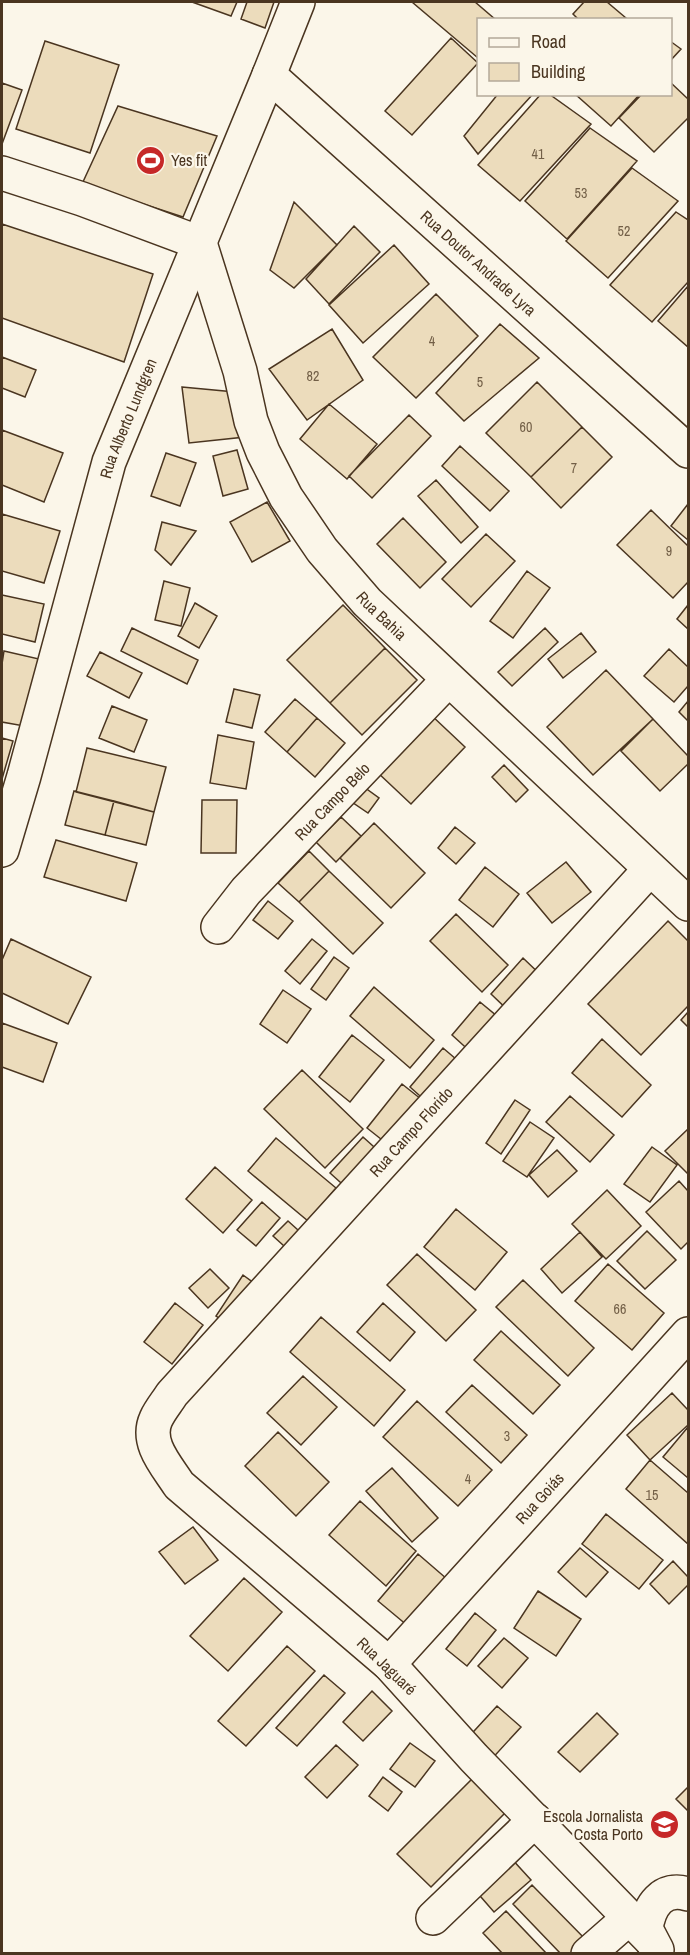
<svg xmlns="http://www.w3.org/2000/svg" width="690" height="1955" font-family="'Archivo Narrow',sans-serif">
  <rect width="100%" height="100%" fill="#fbf6e9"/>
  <path fill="#ecdcbc" stroke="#4a3520" stroke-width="1.5" d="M192 2H237L231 16Z
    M247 2H274L265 28 241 19Z
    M412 2H475L496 20H478V58Z
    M584 2H607L626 18 579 20 573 14Z
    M451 38 478 63 412 135 385 111Z
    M45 41 119 65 90 153 16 129Z
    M670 41 681 49 670 61Z
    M670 82 688 99V118L654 152 619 118 642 94H670Z
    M2 83 22 90 2 144Z
    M498 94H533L478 154 464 136Z
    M541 94H549L591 124 520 201 478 165Z
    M575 94H640L611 126Z
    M118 106 217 136 183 217 82 184Z
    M590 128 637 161 567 239 525 201Z
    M632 168 678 201 608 278 566 241Z
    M294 202 337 245 294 288 270 270Z
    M676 212 688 220V282L652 322 610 285Z
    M2 224 153 274 124 362 2 318Z
    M354 226 380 252 329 304 306 279Z
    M394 245 429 284 363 343 329 305Z
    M688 286V347L658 321Z
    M436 294 478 336 416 398 373 357Z
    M500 324 539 358 464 421 436 393Z
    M332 329 363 380 307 420 269 369Z
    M2 357 36 370 25 397 2 388Z
    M537 382 582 427 531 477 486 433Z
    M182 387 235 392 245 437 189 443Z
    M329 404 377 444 347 479 300 439Z
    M409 415 431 436 372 498 349 476Z
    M582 427 612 457 561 508 531 477Z
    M2 430 63 453 44 502 2 485Z
    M460 446 509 491 490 511 442 466Z
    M237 450 248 489 223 496 213 456Z
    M166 453 196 463 180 506 151 496Z
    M436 480 478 527 461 543 418 496Z
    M267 502 290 541 252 562 230 522Z
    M688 504V540L671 526Z
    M651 510 688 546V582L673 598 617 545Z
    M2 514 60 531 44 583 2 571Z
    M403 518 446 562 420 588 377 544Z
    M162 522 196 531 171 565 155 550Z
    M486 534 515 561 471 607 442 579Z
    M527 571 550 588 513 638 490 621Z
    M164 581 190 588 181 626 155 620Z
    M2 595 44 604 35 642 2 634Z
    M195 603 217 616 199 648 178 636Z
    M343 605 385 648 330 703 287 660Z
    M688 605V629L677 619Z
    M132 628 198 660 187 684 121 651Z
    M545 628 558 642 512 686 498 672Z
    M581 633 596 652 563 678 548 659Z
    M385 648 417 680 362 735 330 703Z
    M669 649 688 667V686L674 702 644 676Z
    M4 651 39 659 24 726 2 722V664Z
    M100 652 142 673 129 698 87 676Z
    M606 670 653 719 593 775 547 727Z
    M234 689 260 695 252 728 226 722Z
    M295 699 317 718 287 752 265 732Z
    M688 701V721L679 712Z
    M112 706 147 720 134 752 99 738Z
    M430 714 465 747 411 804 376 771Z
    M317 718 345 743 315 777 287 752Z
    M653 719 688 756V764L660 791 621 751Z
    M218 735 254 742 246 789 210 783Z
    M2 738 13 741 2 779Z
    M87 748 166 767 154 812 76 792Z
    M504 765 528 790 516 802 492 777Z
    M357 782 379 798 368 813 346 798Z
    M74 791 114 801 105 835 65 825Z
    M202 800H237L236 853H201Z
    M114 801 154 812 146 845 105 835Z
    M341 817 361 836 336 862 316 842Z
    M374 823 425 873 391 908 340 858Z
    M455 827 475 843 456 864 438 848Z
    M56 840 137 863 126 901 44 877Z
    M309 851 329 871 299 902 278 883Z
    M566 862 591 892 552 923 527 893Z
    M485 867 519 894 493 927 459 900Z
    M329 871 383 923 353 954 299 902Z
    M268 901 293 921 278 939 253 920Z
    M456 914 508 965 482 992 430 941Z
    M668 921 688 941V1006L641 1055 588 1004Z
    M11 939 91 977 68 1024 2 993V960Z
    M312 939 327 951 300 984 285 971Z
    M334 957 349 968 326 1000 311 989Z
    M523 958 545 979 512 1014 491 994Z
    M374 987 434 1040 410 1068 350 1016Z
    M283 990 311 1009 287 1043 260 1024Z
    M480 1002 503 1021 474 1055 452 1035Z
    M688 1012V1027L681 1020Z
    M2 1023 57 1043 43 1082 2 1067Z
    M352 1035 384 1060 350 1102 319 1077Z
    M602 1039 651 1085 622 1117 572 1073Z
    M443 1048 463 1065 429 1104 410 1087Z
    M302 1070 363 1129 325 1168 264 1109Z
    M402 1084 426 1103 391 1147 367 1128Z
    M570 1096 614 1135 590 1162 546 1122Z
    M515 1100 530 1110 501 1154 486 1143Z
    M530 1122 554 1138 527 1177 503 1161Z
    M688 1129V1174L665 1151Z
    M363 1137 383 1155 350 1191 330 1173Z
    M276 1138 336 1188 308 1221 248 1171Z
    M652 1147 677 1165 650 1202 624 1184Z
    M557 1150 577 1171 548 1197 529 1175Z
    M215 1167 252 1200 223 1233 186 1199Z
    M679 1181 688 1191V1242L681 1249 646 1212Z
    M607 1190 641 1226 606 1259 572 1224Z
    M262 1202 280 1218 256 1246 237 1230Z
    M456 1209 507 1252 475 1290 424 1247Z
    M288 1221 308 1239 294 1255 273 1236Z
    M647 1231 676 1260 645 1289 617 1261Z
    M580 1232 602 1257 562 1293 541 1269Z
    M417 1254 476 1310 446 1341 387 1285Z
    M608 1264 664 1313 632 1350 575 1301Z
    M210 1269 229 1288 208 1308 189 1288Z
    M243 1275 258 1286 231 1326 216 1316Z
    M523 1280 594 1348 568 1376 496 1307Z
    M175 1303 203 1325 172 1364 144 1342Z
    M383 1303 415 1332 390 1361 357 1332Z
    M321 1317 405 1390 374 1426 290 1352Z
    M501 1331 560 1385 533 1414 474 1360Z
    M303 1376 337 1407 301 1445 267 1413Z
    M472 1385 527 1435 501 1463 446 1412Z
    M672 1393 688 1410V1425L650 1460 627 1435Z
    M417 1401 492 1470 458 1506 383 1437Z
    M688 1427V1478L663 1457Z
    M278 1432 329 1482 296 1516 245 1466Z
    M650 1460 688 1493V1544L626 1489Z
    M392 1468 438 1518 412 1542 366 1491Z
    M360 1501 416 1551 386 1586 329 1535Z
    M606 1514 663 1560 639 1589 582 1544Z
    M193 1527 218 1560 185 1584 159 1552Z
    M580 1548 608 1572 586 1597 558 1572Z
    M418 1554 447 1579 408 1626 378 1601Z
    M673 1561 688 1577V1585L669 1604 650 1584Z
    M244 1578 282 1612 228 1671 190 1636Z
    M538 1591 581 1619 556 1656 514 1628Z
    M475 1613 496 1630 467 1666 446 1649Z
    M504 1638 528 1658 502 1688 478 1666Z
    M287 1646 315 1671 246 1746 218 1721Z
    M324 1675 345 1693 297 1746 276 1728Z
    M372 1691 392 1711 363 1741 343 1722Z
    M497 1706 521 1727 488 1763 464 1742Z
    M597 1713 618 1734 580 1772 558 1752Z
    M410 1743 435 1761 415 1787 390 1769Z
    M336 1745 358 1765 327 1798 305 1777Z
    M383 1777 402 1792 388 1811 369 1796Z
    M472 1779 505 1813 431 1887 397 1854Z
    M688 1787V1811L676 1799Z
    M510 1857 531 1880 494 1912 474 1889Z
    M532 1885 590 1944 581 1954H561L513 1904Z
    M506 1911 547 1954H503L483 1933Z"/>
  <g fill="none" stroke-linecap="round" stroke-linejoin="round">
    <defs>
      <g id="street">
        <path id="s1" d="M2 173 82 199 200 243 240 371 251 421 263 452 286 497 322 550 367 602 688 904"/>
        <path id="s2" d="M2 850 24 776 109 462 269 75"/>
        <path id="s3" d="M218 927 246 891 448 680"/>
        <path id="s4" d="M389 1664 688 1334"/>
        <path d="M433 1918 535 1820"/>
        <path id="s5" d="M650 1939 474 1758 389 1664 179 1485C167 1466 145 1443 156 1419 160 1410 167 1402 172 1394L650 869"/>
        <path d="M657 1950 646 1929C649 1906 662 1886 688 1894"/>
        <path d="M588 1954 629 1918"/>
      </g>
      <g id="secondary">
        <path id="s6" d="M298 2 269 75 688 451"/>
      </g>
    </defs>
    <use href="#street" stroke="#4a3520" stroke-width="36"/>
    <use href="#secondary" stroke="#4a3520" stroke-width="36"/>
    <use href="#street" stroke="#fbf6e9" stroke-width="33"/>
    <use href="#secondary" stroke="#fbf6e9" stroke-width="33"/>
  </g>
  <defs>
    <symbol id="stadium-disc" viewBox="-11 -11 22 22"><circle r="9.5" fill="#c62828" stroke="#fbf6e9"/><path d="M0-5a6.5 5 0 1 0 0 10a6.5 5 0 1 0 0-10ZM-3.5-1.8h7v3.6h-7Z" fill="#fff"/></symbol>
    <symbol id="school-disc" viewBox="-11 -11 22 22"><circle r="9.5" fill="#c62828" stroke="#fbf6e9"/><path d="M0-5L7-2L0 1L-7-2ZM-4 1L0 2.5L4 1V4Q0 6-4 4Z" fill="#fff"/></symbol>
  </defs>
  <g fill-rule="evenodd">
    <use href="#stadium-disc" x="134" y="144" width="33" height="33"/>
    <use href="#school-disc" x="648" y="1808" width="33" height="33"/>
  </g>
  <g text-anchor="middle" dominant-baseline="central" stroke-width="4.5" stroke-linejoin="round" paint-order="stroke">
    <g font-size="14" fill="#725f47">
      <text x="538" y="154">41</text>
      <text x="581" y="193">53</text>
      <text x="624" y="231">52</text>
      <text x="432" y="341">4</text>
      <text x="313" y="376">82</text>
      <text x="480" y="382">5</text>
      <text x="526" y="427">60</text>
      <text x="574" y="468">7</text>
      <text x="669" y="551">9</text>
      <text x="620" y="1309">66</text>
      <text x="507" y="1436">3</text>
      <text x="468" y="1479">4</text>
      <text x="652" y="1495">15</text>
    </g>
    <g font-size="16" fill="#4a3520" stroke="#fbf6e9" text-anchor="start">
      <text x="171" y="160">Yes fit</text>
      <text x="643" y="1816" text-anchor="end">Escola Jornalista<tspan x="643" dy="18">Costa Porto</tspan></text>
    </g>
    <g font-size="16" fill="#4a3520" stroke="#fbf6e9">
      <text stroke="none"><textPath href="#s6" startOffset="360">Rua Doutor Andrade Lyra</textPath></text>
      <text stroke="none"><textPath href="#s2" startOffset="450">Rua Alberto Lundgren</textPath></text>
      <text stroke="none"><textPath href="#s1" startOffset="632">Rua Bahia</textPath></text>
      <text stroke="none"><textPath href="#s3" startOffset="170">Rua Campo Belo</textPath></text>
      <text stroke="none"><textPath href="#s5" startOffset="1113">Rua Campo Florido</textPath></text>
      <text stroke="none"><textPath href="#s4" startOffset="224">Rua Goiás</textPath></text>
      <text transform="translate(387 1666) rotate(44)">Rua Jaguaré</text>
    </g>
  </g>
  <rect width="690" height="1955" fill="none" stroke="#4a3520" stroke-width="6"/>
  <rect x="477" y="18" width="195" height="78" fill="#fbf6e9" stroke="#b4a999" stroke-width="1.5"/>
  <rect x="489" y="38" width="30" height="9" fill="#fbf6e9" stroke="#b4a999" stroke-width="1.5"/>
  <text x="531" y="48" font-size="18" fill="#4a3520">Road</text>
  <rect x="489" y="63" width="30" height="18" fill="#ecdcbc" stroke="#b4a999" stroke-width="1.5"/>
  <text x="531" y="78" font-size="18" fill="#4a3520">Building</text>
</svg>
